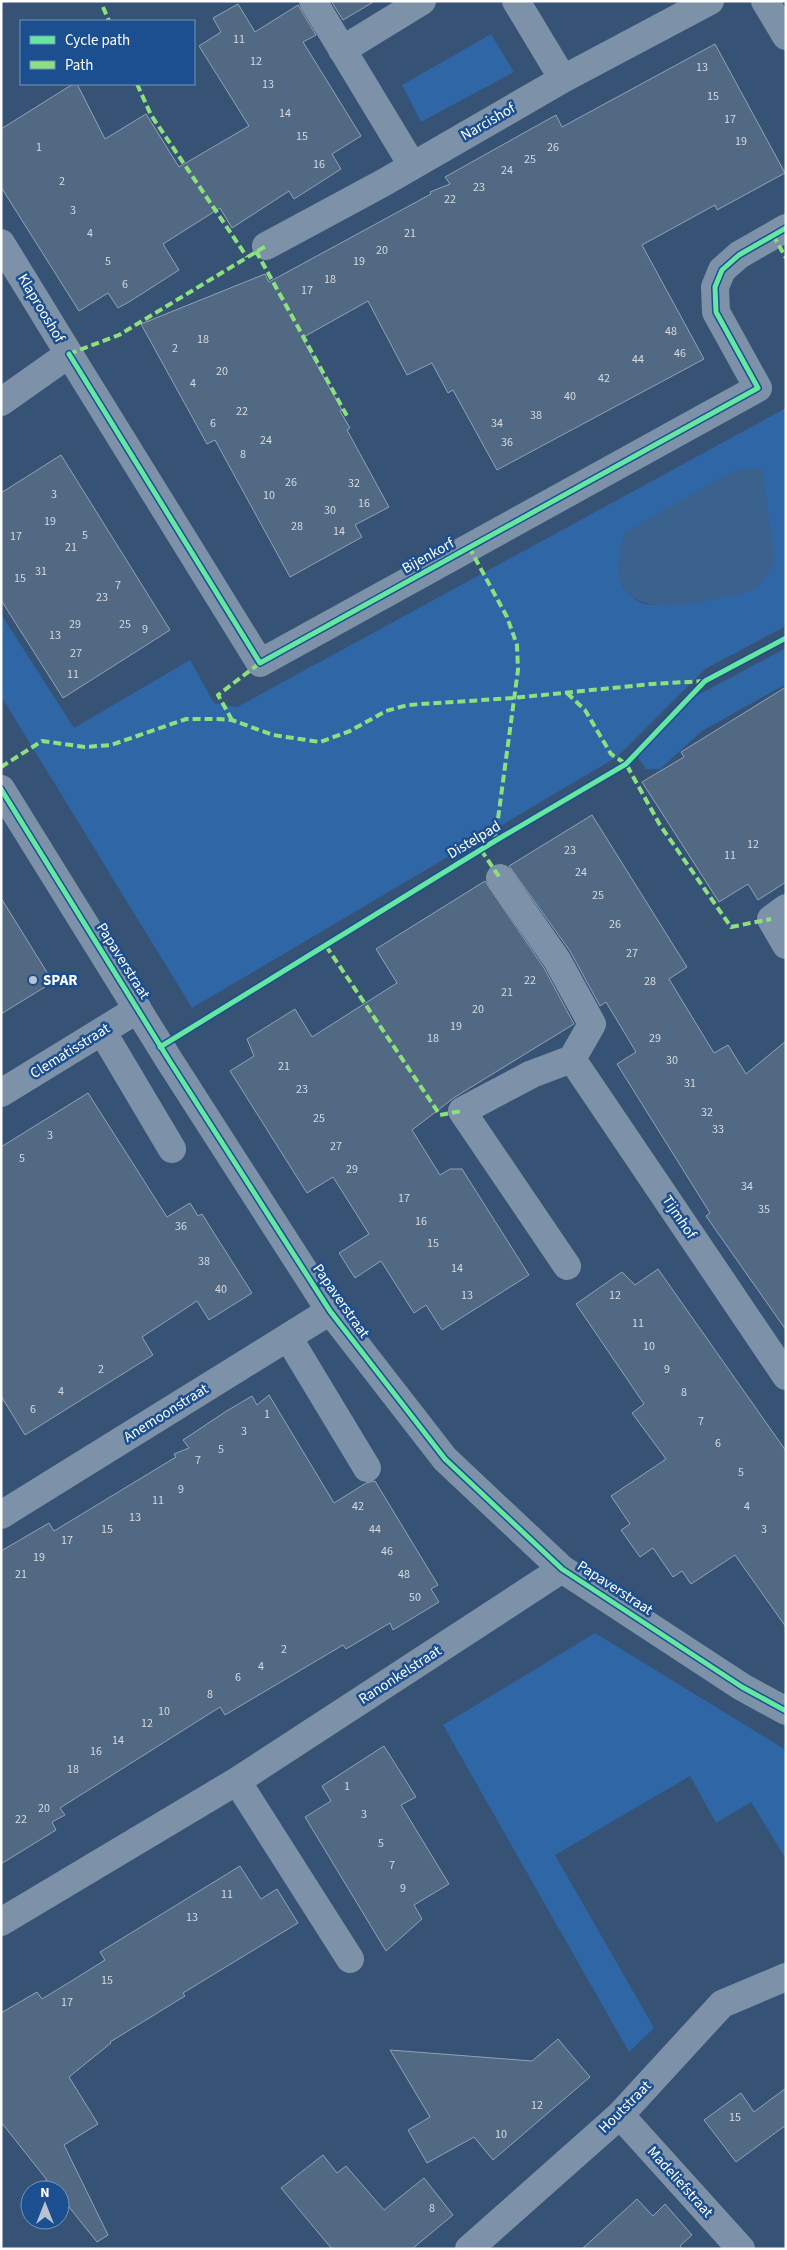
<svg xmlns="http://www.w3.org/2000/svg" width="787" height="2250" font-family="'Source Sans 3',sans-serif">
  <rect width="100%" height="100%" fill="#365274"/>
  <path fill="#2f66a5" fill-rule="evenodd" d="M491 34 514 72 421 122 402 85Z
    M786 408V626L705 669 617 757 192 1008 1 696V614L74 728 190 660 214 703 237 707ZM775 561 757 588C731 593 668 609 645 604 635 602 629 593 622 585Z
    M786 648V684L702 731 660 769H646L634 752 692 698Z
    M595 1633 786 1750V1855L784 1856 751 1802 716 1823 690 1776 555 1855 654 2028 629 2052 443 1725Z"/>
  <path fill="#3b618d" d="M752 468 762 470 775 561C770 569 765 580 758 587 751 593 721 598 710 600 676 607 622 616 618 567 618 557 622 544 624 533L732 472Z"/>
  <path fill="#526984" stroke="#92a2b6" d="M331 1H375L343 20Z
    M238 4 255 32 298 5 316 35 303 42 361 136 332 154 341 169 294 199 289 191 232 228 220 208 163 244 179 270 129 302 118 308 108 293 79 311 1 187V129L73 84H77L105 139 146 114 179 167 249 126 199 46 221 32 213 18Z
    M715 44 785 173 717 210 715 205 642 245 704 359 497 470 453 390 448 393 432 363 407 375 368 301 302 338 342 410 340 411 350 428 347 430 389 507 355 525 362 537 290 577 215 440 207 444 141 324 265 274 269 282 431 194 430 192 450 184 445 177 556 115 562 127Z
    M61 455 170 630 63 698 1 600V493Z
    M786 687V882L758 900 748 884 719 902 642 782 684 757 681 752Z
    M592 815 687 967 669 979 714 1053 728 1045 746 1074 786 1041V1330L706 1216 710 1213 617 1064 636 1052 606 1002 600 1006 570 951 509 866Z
    M485 881 544 968 574 1024 455 1097 412 1130 440 1175 450 1169H462L529 1275 442 1330 426 1305 414 1313 381 1261 355 1278 339 1253 369 1234 333 1177 307 1193 230 1071 254 1056 247 1039 295 1009 312 1037 397 983 376 949Z
    M1 898 53 982 1 1014Z
    M88 1093 167 1217 190 1203 198 1216 202 1214 252 1293 209 1320 197 1301 142 1337 153 1355 25 1435 1 1396V1147Z
    M658 1269 786 1451V1627L735 1555 691 1584 682 1571 673 1577 653 1548 640 1557 621 1530 630 1524 611 1496 666 1459 632 1413 644 1404 576 1304 622 1272 635 1285Z
    M269 1395 334 1503 366 1483 375 1481 438 1585 431 1589 439 1602 393 1630 390 1623 346 1649 343 1645 225 1715 220 1707 60 1808 65 1815 52 1822 56 1830 1 1864V1551L49 1523 54 1531 176 1457 174 1454 189 1448 183 1440 225 1412 252 1396 257 1405Z
    M384 1746 416 1797 401 1805 449 1884 414 1905 422 1919 386 1951 305 1817 331 1801 322 1786Z
    M240 1866 261 1899 277 1889 298 1923 183 1993 185 1996 110 2042 111 2043 69 2077 98 2124 64 2145 108 2235 97 2242 69 2207 64 2211 60 2207V2190H47L42 2183 47 2180 1 2122V2013L37 1992 42 1999 73 1980 105 1960 100 1952Z
    M558 2039 590 2077 493 2160 474 2137 427 2163 408 2130 430 2117 390 2050 532 2061Z
    M786 2088V2125L736 2162 704 2120 741 2093 754 2112Z
    M323 2155 337 2173 346 2166 384 2210 424 2178 453 2215 412 2249H332L281 2188Z
    M637 2199 653 2216 665 2204 692 2235 680 2246 682 2249H582Z"/>
  <g fill="none" stroke-linecap="round" stroke-linejoin="round">
    <path stroke="#7d92a8" stroke-width="28" d="M313 1 412 165
      M516 1 563 79
      M765 1 786 36
      M342 50 422 1
      M1 243 69 354 1 402
      M266 246 383 183 563 79 710 1
      M69 354 260 663 758 388 716 312 715 287 722 270 739 255 786 228
      M1 789 169 1060 330 1311 445 1459 562 1569 742 1687 786 1711
      M500 878 557 960 592 1024 572 1059 786 1376
      M786 908 771 919 786 945
      M102 1031 172 1149
      M1 1093 138 1009
      M567 1266 462 1111 532 1074 572 1059
      M288 1337 367 1468
      M1 1515 330 1311
      M237 1781 350 1959
      M1 1922 237 1781 562 1569
      M620 2115 741 2249
      M469 2249 620 2115 722 2004 786 1977"/>
    <path stroke="#8de07e" stroke-width="4" stroke-dasharray="8 4" stroke-linecap="butt" d="M103 7 109 21
      M137 84 151 115 247 257
      M773 235 786 258
      M256 251 347 416
      M69 354 119 335 266 246
      M469 547 507 617 517 645 518 670 495 841
      M567 693 585 710 611 754 626 764 660 825 731 927 771 919
      M232 720 218 695 260 663
      M1 767 42 741 85 747 111 745 186 719H218L232 720 273 735 320 742 350 731 386 711 408 705 513 698 652 684 704 681
      M481 850 500 878
      M326 946 440 1115 462 1111"/>
    <defs>
      <path id="cycleway" d="M69 354 260 663 758 388 716 312 715 287 722 270 739 255 786 228
        M1 789 169 1060 330 1311 445 1459 562 1569 742 1687 786 1711
        M160 1047 495 841 626 764 705 681 786 638"/>
    </defs>
    <use href="#cycleway" stroke="#1b4f8f" stroke-width="8"/>
    <use href="#cycleway" stroke="#66e7a1" stroke-width="5"/>
  </g>
  <circle fill="#b9c2ce" stroke="#1b4f8f" stroke-width="2" cx="33" cy="980" r="5"/>
  <g text-anchor="middle" dominant-baseline="central" stroke-width="5" stroke-linejoin="round" paint-order="stroke">
    <g font-size="12" fill="#d4dae0">
      <text x="239" y="39">11</text>
      <text x="256" y="61">12</text>
      <text x="702" y="67">13</text>
      <text x="268" y="84">13</text>
      <text x="713" y="96">15</text>
      <text x="285" y="113">14</text>
      <text x="730" y="119">17</text>
      <text x="302" y="136">15</text>
      <text x="741" y="141">19</text>
      <text x="39" y="147">1</text>
      <text x="553" y="147">26</text>
      <text x="530" y="159">25</text>
      <text x="319" y="164">16</text>
      <text x="507" y="170">24</text>
      <text x="62" y="181">2</text>
      <text x="479" y="187">23</text>
      <text x="450" y="199">22</text>
      <text x="73" y="210">3</text>
      <text x="90" y="233">4</text>
      <text x="410" y="233">21</text>
      <text x="382" y="250">20</text>
      <text x="108" y="261">5</text>
      <text x="359" y="261">19</text>
      <text x="330" y="279">18</text>
      <text x="125" y="284">6</text>
      <text x="307" y="290">17</text>
      <text x="671" y="331">48</text>
      <text x="203" y="339">18</text>
      <text x="175" y="348">2</text>
      <text x="680" y="353">46</text>
      <text x="638" y="359">44</text>
      <text x="222" y="371">20</text>
      <text x="604" y="378">42</text>
      <text x="193" y="383">4</text>
      <text x="570" y="396">40</text>
      <text x="242" y="411">22</text>
      <text x="536" y="415">38</text>
      <text x="213" y="423">6</text>
      <text x="497" y="423">34</text>
      <text x="266" y="440">24</text>
      <text x="507" y="442">36</text>
      <text x="243" y="454">8</text>
      <text x="291" y="482">26</text>
      <text x="354" y="483">32</text>
      <text x="54" y="494">3</text>
      <text x="269" y="495">10</text>
      <text x="364" y="503">16</text>
      <text x="330" y="510">30</text>
      <text x="50" y="521">19</text>
      <text x="297" y="526">28</text>
      <text x="339" y="531">14</text>
      <text x="85" y="535">5</text>
      <text x="16" y="536">17</text>
      <text x="71" y="547">21</text>
      <text x="41" y="571">31</text>
      <text x="20" y="578">15</text>
      <text x="118" y="585">7</text>
      <text x="102" y="597">23</text>
      <text x="75" y="624">29</text>
      <text x="125" y="624">25</text>
      <text x="145" y="629">9</text>
      <text x="55" y="635">13</text>
      <text x="76" y="653">27</text>
      <text x="73" y="674">11</text>
      <text x="753" y="844">12</text>
      <text x="570" y="850">23</text>
      <text x="730" y="855">11</text>
      <text x="581" y="872">24</text>
      <text x="598" y="895">25</text>
      <text x="615" y="924">26</text>
      <text x="632" y="953">27</text>
      <text x="530" y="980">22</text>
      <text x="650" y="981">28</text>
      <text x="507" y="992">21</text>
      <text x="478" y="1009">20</text>
      <text x="456" y="1026">19</text>
      <text x="433" y="1038">18</text>
      <text x="655" y="1038">29</text>
      <text x="672" y="1060">30</text>
      <text x="284" y="1066">21</text>
      <text x="690" y="1083">31</text>
      <text x="302" y="1089">23</text>
      <text x="707" y="1112">32</text>
      <text x="319" y="1118">25</text>
      <text x="718" y="1129">33</text>
      <text x="50" y="1135">3</text>
      <text x="336" y="1146">27</text>
      <text x="22" y="1158">5</text>
      <text x="352" y="1169">29</text>
      <text x="747" y="1186">34</text>
      <text x="404" y="1198">17</text>
      <text x="764" y="1209">35</text>
      <text x="421" y="1221">16</text>
      <text x="181" y="1226">36</text>
      <text x="433" y="1243">15</text>
      <text x="204" y="1261">38</text>
      <text x="457" y="1268">14</text>
      <text x="221" y="1289">40</text>
      <text x="467" y="1295">13</text>
      <text x="615" y="1295">12</text>
      <text x="638" y="1323">11</text>
      <text x="649" y="1346">10</text>
      <text x="101" y="1369">2</text>
      <text x="667" y="1369">9</text>
      <text x="61" y="1391">4</text>
      <text x="684" y="1392">8</text>
      <text x="33" y="1409">6</text>
      <text x="267" y="1414">1</text>
      <text x="701" y="1421">7</text>
      <text x="244" y="1431">3</text>
      <text x="718" y="1443">6</text>
      <text x="221" y="1449">5</text>
      <text x="198" y="1460">7</text>
      <text x="741" y="1472">5</text>
      <text x="181" y="1489">9</text>
      <text x="158" y="1500">11</text>
      <text x="358" y="1506">42</text>
      <text x="747" y="1506">4</text>
      <text x="135" y="1517">13</text>
      <text x="107" y="1529">15</text>
      <text x="375" y="1529">44</text>
      <text x="764" y="1529">3</text>
      <text x="67" y="1540">17</text>
      <text x="387" y="1551">46</text>
      <text x="39" y="1557">19</text>
      <text x="21" y="1574">21</text>
      <text x="404" y="1574">48</text>
      <text x="415" y="1597">50</text>
      <text x="284" y="1649">2</text>
      <text x="261" y="1666">4</text>
      <text x="238" y="1677">6</text>
      <text x="210" y="1694">8</text>
      <text x="164" y="1711">10</text>
      <text x="147" y="1723">12</text>
      <text x="118" y="1740">14</text>
      <text x="96" y="1751">16</text>
      <text x="73" y="1769">18</text>
      <text x="347" y="1786">1</text>
      <text x="44" y="1808">20</text>
      <text x="364" y="1814">3</text>
      <text x="21" y="1819">22</text>
      <text x="381" y="1843">5</text>
      <text x="392" y="1865">7</text>
      <text x="403" y="1888">9</text>
      <text x="227" y="1894">11</text>
      <text x="192" y="1917">13</text>
      <text x="107" y="1980">15</text>
      <text x="67" y="2002">17</text>
      <text x="537" y="2105">12</text>
      <text x="735" y="2117">15</text>
      <text x="501" y="2134">10</text>
      <text x="432" y="2208">8</text>
    </g>
    <g font-size="15" fill="#fff" stroke="#1b4f8f">
      <text transform="translate(488 122) rotate(-30)">Narcishof</text>
      <text transform="translate(41 308) rotate(59)">Klaprooshof</text>
      <text transform="translate(428 556) rotate(-29)">Bijenkorf</text>
      <text transform="translate(474 840) rotate(-31)">Distelpad</text>
      <text transform="translate(123 961) rotate(58)">Papaverstraat</text>
      <text transform="translate(70 1051) rotate(-32)">Clematisstraat</text>
      <text transform="translate(679 1217) rotate(56)">Tijmhof</text>
      <text transform="translate(341 1301) rotate(55)">Papaverstraat</text>
      <text transform="translate(166 1413) rotate(-32)">Anemoonstraat</text>
      <text transform="translate(615 1588) rotate(33)">Papaverstraat</text>
      <text transform="translate(400 1675) rotate(-33)">Ranonkelstraat</text>
      <text transform="translate(625 2107) rotate(-45)">Houtstraat</text>
      <text transform="translate(680 2182) rotate(48)">Madeliefstraat</text>
    </g>
    <g font-size="15" font-weight="bold" fill="#fff" stroke="#1b4f8f" text-anchor="start">
      <text x="43" y="980">SPAR</text>
    </g>
  </g>
  <rect width="787" height="2250" fill="none" stroke="#ffffff" stroke-width="5"/>
  <rect x="20" y="20" width="175" height="65" fill="#1b4f8f" stroke="#7695bc"/>
  <rect x="30" y="36" width="25" height="8" fill="#66e7a1" stroke="#7695bc"/>
  <text x="65" y="45" font-size="15" fill="#ffffff">Cycle path</text>
  <rect x="30" y="61" width="25" height="8" fill="#8de07e" stroke="#7695bc"/>
  <text x="65" y="70" font-size="15" fill="#ffffff">Path</text>
  <g transform="translate(45 2205)"><circle r="24" fill="#1b4f8f" stroke="#7695bc"/>
  <path d="M0-4L9 19L0 12L-9 19Z" fill="#b9c2ce"/>
  <text y="-8" font-size="14" font-weight="bold" text-anchor="middle" fill="#ffffff">N</text>
  </g>
</svg>
